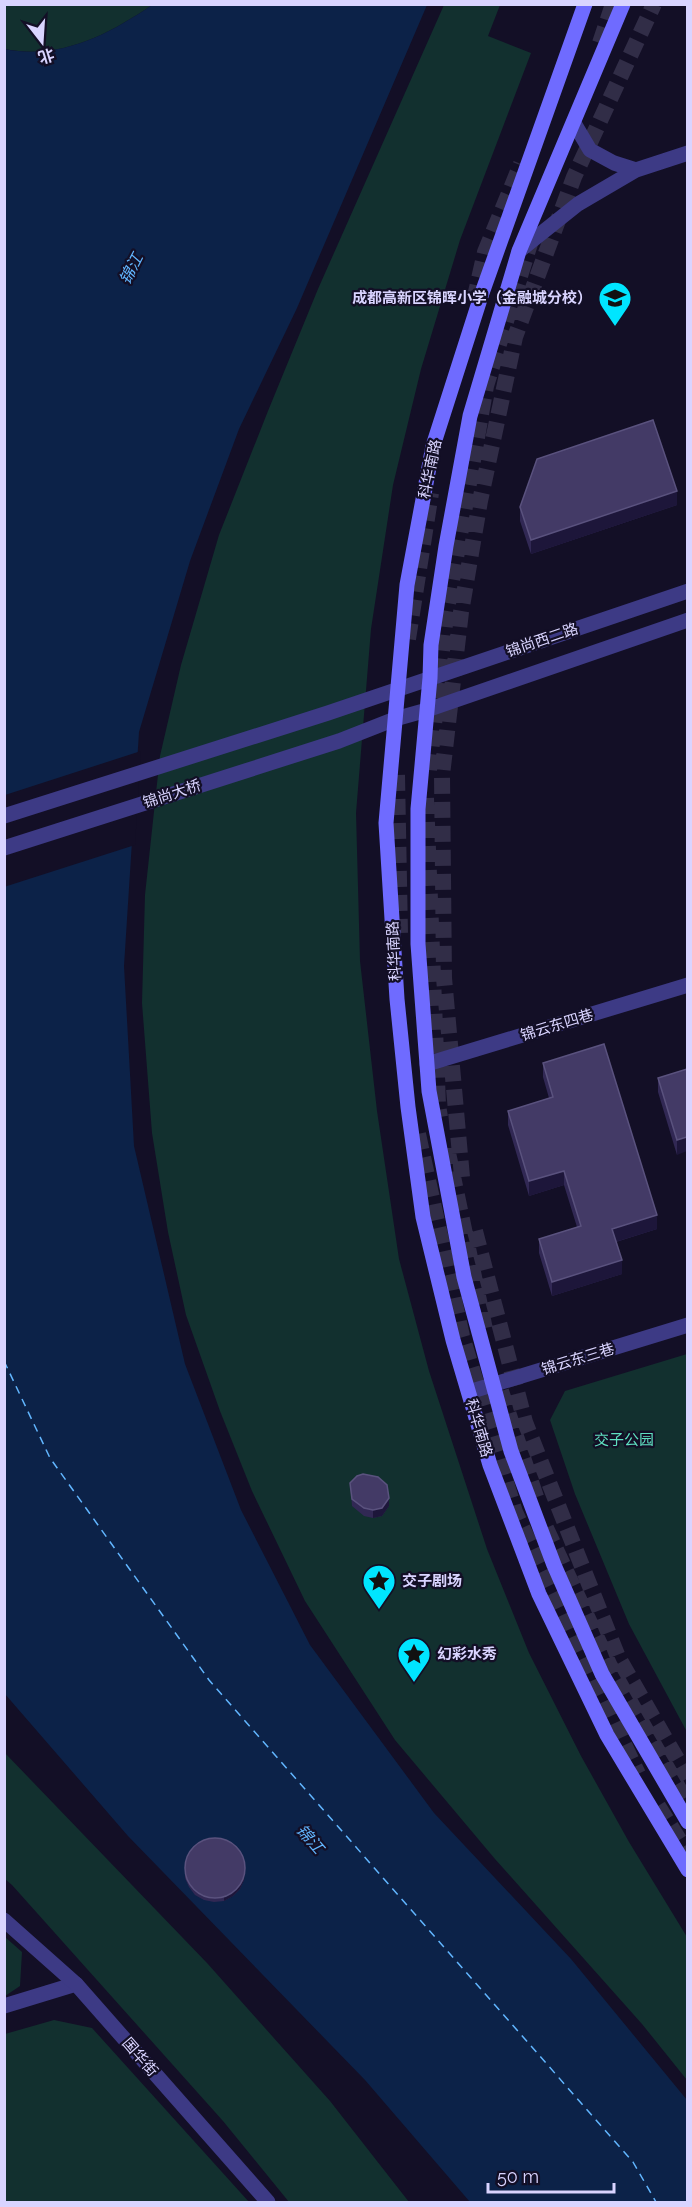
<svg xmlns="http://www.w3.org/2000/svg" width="692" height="2207" font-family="Raleway,'Noto Sans SC',sans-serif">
  <rect width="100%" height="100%" fill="#130f26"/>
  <path fill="#12302f" d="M4 5H152C108 35 60 60 5 49Z
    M444 5H500L488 36 531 53 460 240 421 369 393 485 371 629 356 813 360 961 377 1111 399 1259 429 1371 487 1549 529 1653 581 1756 629 1842 687 1937V2080L642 2024 495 1859 395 1740 305 1601 252 1491 220 1411 186 1315 168 1232 152 1133 142 1003 145 895 160 756 181 665 219 535 268 411 318 289Z
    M687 1354H688L687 1732 629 1624 575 1494 550 1420 565 1391Z
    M4 1752 207 1963 330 2101 409 2202H289L223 2121 12 1885 5 1879Z
    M5 1937 22 1952 20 1986 5 1996Z
    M54 2020 92 2028 249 2202H5V2034Z"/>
  <path fill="#0c2248" d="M152 5H427L297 308 239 429 190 561 139 732 124 966 134 1146 185 1364 241 1510 310 1645 434 1813 571 1959 687 2100V2202H470L365 2080 128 1836 5 1694 4 49C60 60 108 35 152 5Z"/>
  <path fill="#130f26" d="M141 751 135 845 4 887 5 795Z"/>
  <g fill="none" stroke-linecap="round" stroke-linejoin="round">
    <path stroke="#62b6ff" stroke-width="1.5" stroke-dasharray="8 6" stroke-linecap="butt" d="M4 1361 50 1458 209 1680 633 2162 656 2202"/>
    <path stroke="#312d47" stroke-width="16" stroke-dasharray="16 8" stroke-linecap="butt" d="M600 43 613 4
      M474 301 485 252 521 164
      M408 639 431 493
      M429 770 446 615 486 386 533 234
      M397 775 400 933
      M426 798 438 1105 440 1117
      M418 1134 462 1336 515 1512 638 1774
      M447 1148 486 1334
      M462 1177 444 978 442 775 461 612 480 501 515 337 574 177 654 4
      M475 1231 525 1422 618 1657 688 1778
      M501 1391 538 1503
      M546 1528 610 1666 688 1805
      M658 1806 688 1854"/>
    <path stroke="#3d3a85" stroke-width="15" d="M574 123 590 150 614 163 636 170
      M519 251 578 204 636 170 688 153
      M427 1064 688 985
      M469 1392 688 1325
      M4 2006 76 1984"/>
    <path stroke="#3d3a85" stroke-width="15" d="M4 816 328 713 688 591
      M4 848 339 741 395 719 427 710 688 620
      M4 1920 76 1984 268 2202"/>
    <path stroke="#6f6bff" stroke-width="15" d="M585 4 482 293 433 446 407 585 386 823 397 999 408 1107 423 1217 453 1340 490 1465 539 1594 607 1735 688 1870
      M623 4 519 251 470 416 446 546 431 645 430 678 418 809V944L429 1091 464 1277 511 1451 554 1565 602 1674 688 1822"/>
  </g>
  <path fill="#312854" d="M677 505 531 554 520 521V507Z
    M543 1063 657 1229 616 1242 622 1274 552 1296 539 1253V1239L577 1227 564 1185 529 1196 508 1125V1111L549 1098 543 1077Z
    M687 1069 677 1155 658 1092V1078Z
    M350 1483 389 1506 382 1516 373 1518 364 1516 352 1506Z
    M185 1864 244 1880 240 1889 233 1896 224 1901 214 1902 204 1900 195 1895 189 1887 185 1878Z"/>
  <path fill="#1d163a" d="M677 491V505L531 554V540Z
    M687 1137V1151L677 1155V1140Z
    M564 1171V1185L529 1196V1181Z
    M657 1215V1229L612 1243V1229Z
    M622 1260V1274L552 1296V1282Z
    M389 1498V1506L382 1516 373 1518V1510Z
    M245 1870 244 1880 240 1889 233 1896 224 1901V1897Z"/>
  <path fill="#433a66" stroke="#5a527e" stroke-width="1.5" d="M653 420 677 491 531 540 520 507 537 459Z
    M604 1044 657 1215 612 1229 622 1260 552 1282 539 1239 581 1226 564 1171 529 1181 508 1111 553 1097 543 1063Z
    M687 1069V1137L677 1140 658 1078Z
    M363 1474 378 1477 387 1485 389 1498 382 1508 373 1510 364 1508 352 1499 350 1483 357 1476Z
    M185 1868a30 30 0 1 1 60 0a30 30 0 1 1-60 0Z"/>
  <defs>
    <symbol id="school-pin" viewBox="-11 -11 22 30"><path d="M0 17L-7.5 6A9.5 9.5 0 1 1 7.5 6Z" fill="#00e5ff" stroke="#130f26"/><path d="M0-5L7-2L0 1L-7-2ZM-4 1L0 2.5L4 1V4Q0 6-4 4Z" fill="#111"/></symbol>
    <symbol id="sight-pin" viewBox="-11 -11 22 30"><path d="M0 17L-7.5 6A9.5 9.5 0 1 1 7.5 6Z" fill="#00e5ff" stroke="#130f26"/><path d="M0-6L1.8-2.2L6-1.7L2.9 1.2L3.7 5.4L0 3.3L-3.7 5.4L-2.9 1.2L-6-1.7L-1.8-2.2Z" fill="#111"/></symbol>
  </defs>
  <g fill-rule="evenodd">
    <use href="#school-pin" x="596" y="279" width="38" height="52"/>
    <use href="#sight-pin" x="360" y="1562" width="38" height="52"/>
    <use href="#sight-pin" x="395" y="1635" width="38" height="52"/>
  </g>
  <g text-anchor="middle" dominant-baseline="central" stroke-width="4.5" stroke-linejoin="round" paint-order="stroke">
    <g font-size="15" font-weight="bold" fill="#d9d4ff" stroke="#130f26" text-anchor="start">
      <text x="592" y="298" text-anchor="end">成都高新区锦晖小学（金融城分校）</text>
      <text x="402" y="1581">交子剧场</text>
      <text x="437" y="1654">幻彩水秀</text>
    </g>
    <g font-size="15" fill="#d9d4ff" stroke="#130f26">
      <text transform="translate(430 469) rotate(-78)">科华南路</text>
      <text transform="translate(542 640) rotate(-19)">锦尚西二路</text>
      <text transform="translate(172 794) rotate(-18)">锦尚大桥</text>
      <text transform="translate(394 951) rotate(-93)">科华南路</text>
      <text transform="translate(557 1025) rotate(-17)">锦云东四巷</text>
      <text transform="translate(578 1359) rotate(-17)">锦云东三巷</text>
      <text transform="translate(479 1428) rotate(74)">科华南路</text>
      <text transform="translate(140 2057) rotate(49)">国华街</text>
    </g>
    <g font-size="15" fill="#5fe0c0" stroke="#130f26">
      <text x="624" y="1440">交子公园</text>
    </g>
    <g font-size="16" font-style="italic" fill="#62b6ff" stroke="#130f26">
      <text transform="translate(131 269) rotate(-63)">锦江</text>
      <text transform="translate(310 1839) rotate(49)">锦江</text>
    </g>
  </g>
  <rect width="692" height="2207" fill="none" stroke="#d9d4ff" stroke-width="12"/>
  <g transform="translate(42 42) rotate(163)" stroke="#130f26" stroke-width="4.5" paint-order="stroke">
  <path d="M0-4.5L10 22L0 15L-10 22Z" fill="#d9d4ff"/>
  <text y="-9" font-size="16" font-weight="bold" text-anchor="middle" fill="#d9d4ff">北</text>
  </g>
  <path d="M488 2183v9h126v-9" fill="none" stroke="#d9d4ff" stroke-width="3"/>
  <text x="497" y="2183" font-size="18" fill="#d9d4ff" stroke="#130f26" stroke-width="4.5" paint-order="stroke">50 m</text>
</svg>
